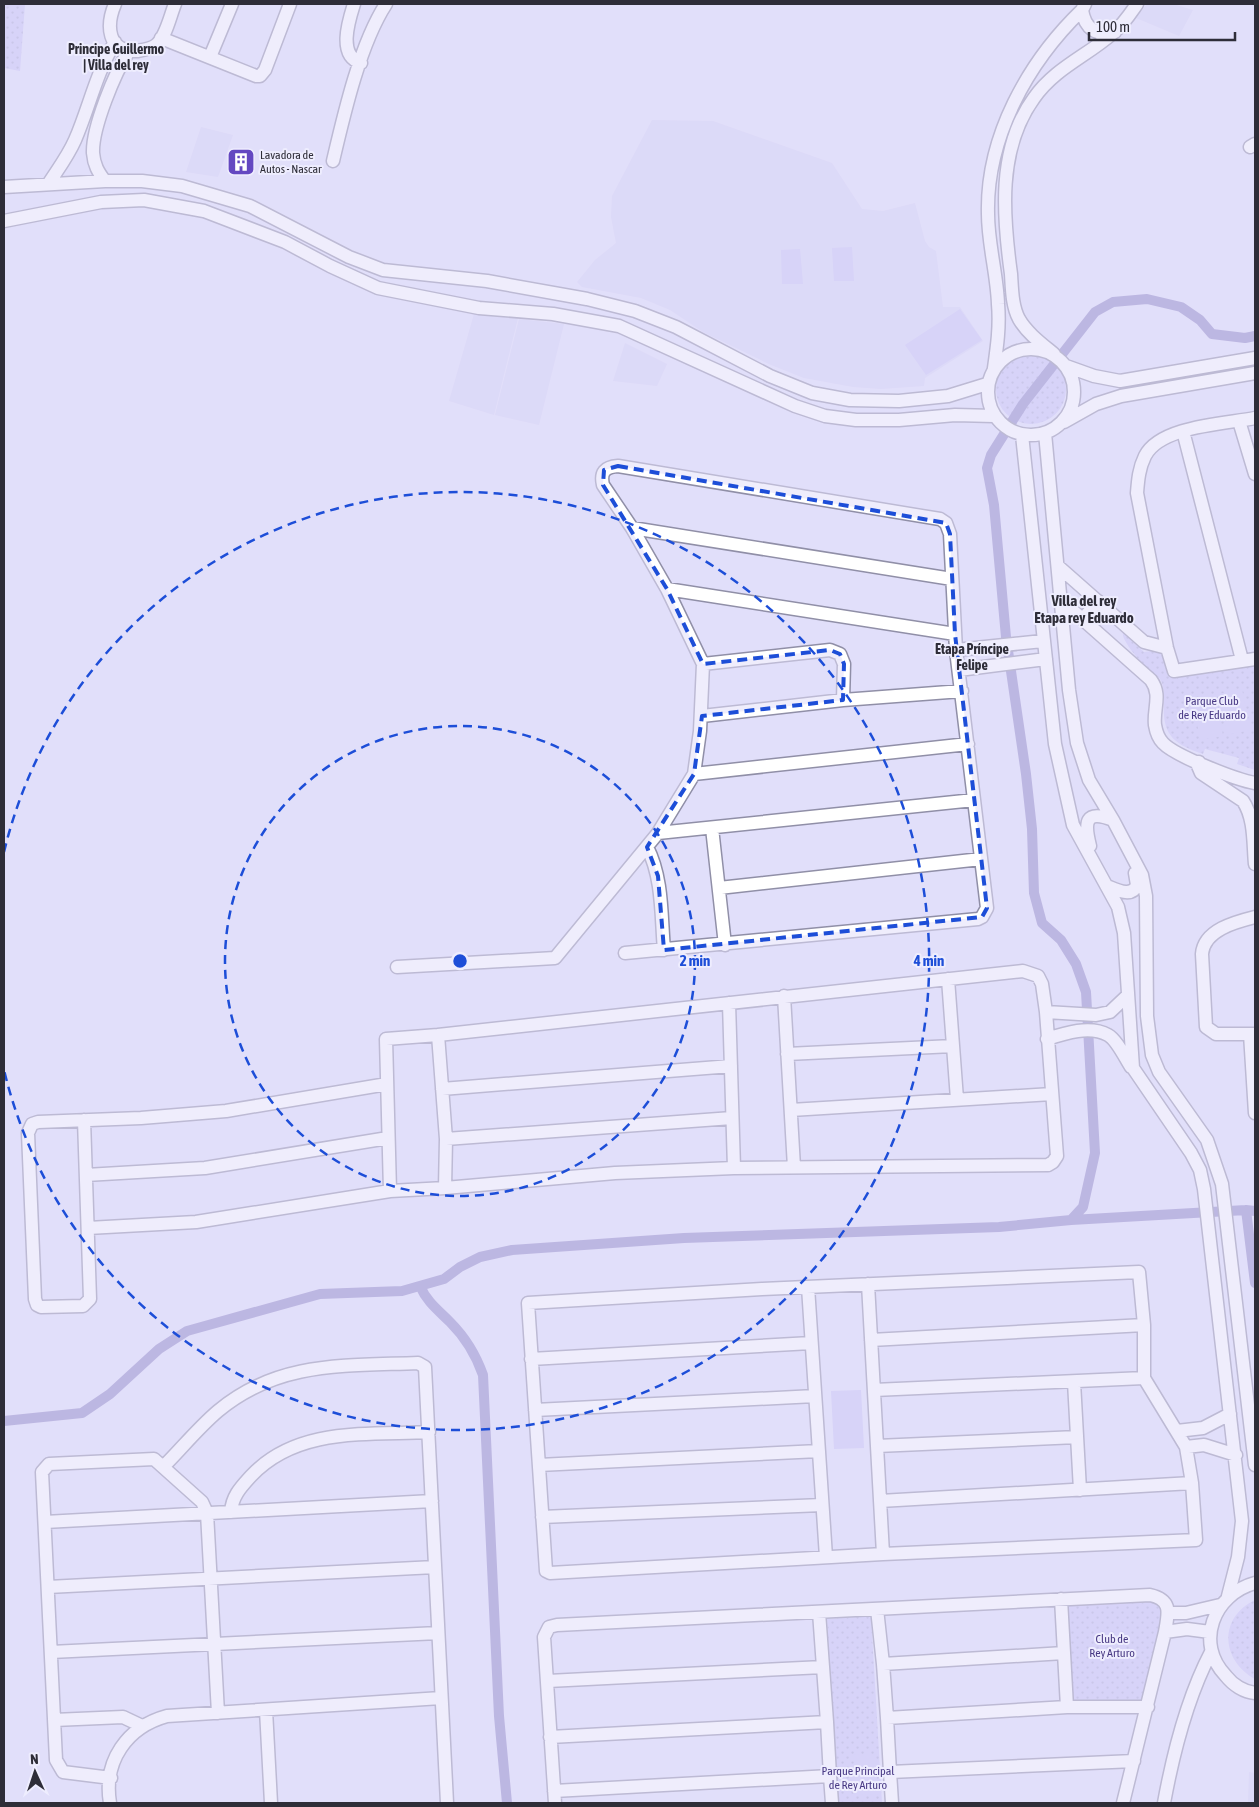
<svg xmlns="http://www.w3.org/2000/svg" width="1259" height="1807" font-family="'Asap Condensed',sans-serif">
  <defs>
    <pattern id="grass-dots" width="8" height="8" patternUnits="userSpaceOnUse" patternTransform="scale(1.25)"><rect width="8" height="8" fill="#c9c5f7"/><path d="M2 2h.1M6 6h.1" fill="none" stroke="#adaad4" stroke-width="1.8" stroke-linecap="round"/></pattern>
  </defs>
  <rect width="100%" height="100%" fill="#e1dffa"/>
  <path fill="#d6d4f6" d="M1147 4H1173L1193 10 1179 36 1136 18Z
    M652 120 713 121 832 163 862 209 883 211 915 203 925 241 929 247 936 251 943 307H960L983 341 925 378 924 386 881 389 853 387 804 378 771 365 703 332 670 310 641 298 582 287 577 282 595 260 616 243 611 217 612 196Z
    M201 127 233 135 218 177 186 172Z
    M474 314 518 318 494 415 449 401Z
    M519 319 564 324 539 425 495 415Z
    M625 343 667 364 657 386 613 381Z
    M1249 1772 1255 1773V1803H1248Z"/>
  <path fill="url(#grass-dots)" d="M4 4H25L20 71 4 68Z
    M996 389a35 35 0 1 1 70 0a35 35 0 1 1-70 0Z
    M1123 633 1144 652 1160 650 1167 672 1255 660V770L1237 764 1239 758 1205 749 1203 754C1173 744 1162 735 1164 702 1164 695 1164 685 1160 679 1158 676 1152 673 1148 670 1142 664 1121 640 1123 633Z
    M1150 1595 1166 1602 1148 1707H1067L1061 1599Z
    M1255 1600V1679C1221 1660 1218 1618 1255 1600Z
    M871 1616 882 1803H837L827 1619Z"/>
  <path fill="#c9c5f7" d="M852 247 854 281H834L832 248Z
    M800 249 803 284H782L781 250Z
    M960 309 982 340 926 375 905 345Z
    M1242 689 1250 730 1227 735 1219 694Z
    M1216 694 1223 736 1200 740 1193 699Z
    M861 1390 864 1448 834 1449 831 1391Z
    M876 1754 878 1794 855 1795 854 1755Z"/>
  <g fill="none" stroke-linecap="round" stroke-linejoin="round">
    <path stroke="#8f88c5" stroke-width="10" d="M1246 1210 1255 1283
      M1071 1220 1246 1210 1255 1211
      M420 1286C427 1302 438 1310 450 1322 465 1337 476 1355 483 1375L499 1716 507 1803
      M4 1421 82 1413 110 1394 159 1349 187 1331 320 1294 402 1291 444 1279 460 1267 480 1257 512 1250 684 1238 999 1227 1071 1220 1083 1207 1095 1153 1086 992 1076 964 1061 940 1042 923 1034 893 1032 829 1026 774 1006 637 994 505 987 468 991 455 1023 404 1095 312 1113 302 1147 299 1181 307 1200 320 1212 334 1245 338 1255 336"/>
    <defs>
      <path id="minor" d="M115 4C106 25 107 53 137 51 143 50 151 49 156 45 166 37 170 16 175 4
        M354 4C349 20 337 56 361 63
        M1082 10C1085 29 1096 36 1115 32
        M161 38 256 76H260L265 70 290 4
        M210 57 232 4
        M1250 147 1255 144
        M333 161C344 114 360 44 386 4
        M105 181C98 172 94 165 93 153 92 128 115 72 129 51
        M49 183C58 169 68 156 75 140 89 108 96 73 115 42
        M4 187 105 181H142L182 186 250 206 349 257 383 270 487 281 587 299 635 311 676 327 770 376 812 393 850 400 899 401 948 396 987 384
        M4 221 101 202 144 200 204 211 285 242 330 266 378 288 479 308 553 314 619 326 795 406 825 416 856 420H899L955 415 994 416
        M988 392a43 43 0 1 1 86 0a43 43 0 1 1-86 0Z
        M1054 354C1042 344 1027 333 1019 319 1012 306 1012 289 1011 274 1003 216 997 149 1034 98 1055 68 1087 56 1113 33 1123 25 1130 14 1137 4
        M1066 366 1094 376 1120 381 1255 358
        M994 368C997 347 1000 326 998 304 997 274 988 244 988 214 986 137 1028 62 1082 10L1085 4
        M1255 418C1225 424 1160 426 1145 456 1139 468 1138 480 1137 493L1167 648 1174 671 1255 659
        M1239 421 1255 474
        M1064 422 1096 404 1121 396 1255 373
        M1183 431 1242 660
        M1045 433 1069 690 1077 743 1089 780 1113 820 1142 875 1146 896 1147 1016 1152 1055 1159 1072 1207 1140 1222 1184 1255 1465
        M1022 435 1055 744 1073 825 1118 907 1124 933 1133 1068 1191 1153 1200 1170 1204 1189 1242 1521 1238 1557 1228 1596
        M632 528 952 579
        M1059 567 1144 642 1167 648
        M667 589 955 634
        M1062 601 1151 680C1162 695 1153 709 1155 725 1156 731 1158 738 1163 743 1175 756 1237 780 1255 783
        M1083 619 1098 601
        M956 650 1043 641
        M703 664 830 650 840 654 844 664 843 700
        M959 670 1046 659
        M702 716 843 700 962 691
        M1199 762 1198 766 1201 773 1243 801C1255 819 1253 844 1255 864
        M694 774 968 744
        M712 828 725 945
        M658 833 974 800
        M1090 846C1084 822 1085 809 1113 820
        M647 847C663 878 661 916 664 950
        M1107 886C1117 890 1132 898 1137 885L1135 873
        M719 888 981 859
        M1255 917C1235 922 1204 930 1202 954L1206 1027 1216 1034H1255
        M397 967 555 958 658 833 694 774 700 731 703 664 667 589 632 528 603 485C600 472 605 467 618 466L940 519 946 523 950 534 956 650 987 908 982 917 978 919 625 953
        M1023 971 1038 976 1042 984 1046 1012 1057 1156 1053 1162 1048 1165 734 1168 615 1173 445 1188 446 1139 438 1035Z
        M948 979 957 1099
        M784 996 794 1167
        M729 1003 734 1168
        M1046 1012 1096 1015 1110 1012 1128 995
        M1250 1034 1255 1113
        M438 1035 386 1039 390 1191 445 1188
        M1047 1039C1065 1033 1090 1025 1108 1035 1117 1040 1125 1058 1131 1067
        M787 1054 953 1046
        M442 1089 731 1066
        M791 1110 1052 1094
        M84 1120 90 1299 83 1306 41 1307 37 1305 35 1299 28 1133 32 1124 38 1122 141 1118 226 1111 387 1084
        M446 1139 732 1118
        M86 1175 205 1168 388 1138
        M88 1228 196 1222 390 1191
        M1139 1272 1144 1325V1378L1186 1447 1192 1483 1196 1540 883 1554 550 1573 546 1571 528 1303 762 1289Z
        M868 1284 883 1554
        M808 1287 826 1557
        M871 1340 1144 1325
        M531 1359 811 1343
        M1074 1382 1080 1490
        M874 1390 1144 1378
        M535 1410 815 1396
        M1177 1431 1203 1428 1230 1414
        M877 1446 1077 1437
        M1186 1447 1204 1445 1236 1455
        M539 1465 819 1451
        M164 1466C182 1448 198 1428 218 1411 278 1361 344 1366 418 1363L425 1367 447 1803
        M880 1501 1192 1483
        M231 1512C232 1496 241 1487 251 1476 297 1427 367 1435 429 1432
        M542 1517 822 1505
        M45 1522 432 1501
        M1255 1583C1214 1594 1194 1643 1226 1676 1233 1685 1244 1692 1255 1693
        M48 1587 435 1567
        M1061 1599 1067 1707H1148
        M877 1609 883 1664 1064 1653
        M819 1612 823 1667
        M1168 1613H1186L1220 1605
        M1165 1632 1187 1629 1210 1632
        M51 1652 438 1633
        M883 1664 887 1718 1067 1707
        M548 1681 823 1667 827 1722
        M266 1710 271 1803
        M887 1718 890 1772 1134 1761
        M54 1720 123 1717 142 1726
        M550 1737 827 1722 830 1776
        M890 1772 892 1803
        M111 1778 63 1772 56 1760 42 1472 49 1464 154 1459 202 1502 207 1513 218 1713
        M554 1791 830 1776 832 1803
        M110 1803C103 1761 127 1727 167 1716L441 1698
        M555 1803 544 1637 549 1627 557 1625 1150 1595C1173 1600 1168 1614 1165 1632L1123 1803
        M1164 1803C1173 1754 1188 1696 1211 1652"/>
    </defs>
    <use href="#minor" stroke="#908fa7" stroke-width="15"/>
    <use href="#minor" stroke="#fff" stroke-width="12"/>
  </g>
  <path d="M0 0H1259V1807H0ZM618 466 946 523 950 534 955 634 987 908 982 917 664 950 658 876 647 847 694 774 702 716 843 700 844 664 840 654 830 650 703 664 667 589 603 485 604 470Z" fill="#e1dffa" fill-opacity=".55" fill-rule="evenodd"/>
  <path fill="none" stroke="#1d4ed8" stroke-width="4" stroke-dasharray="10 6" stroke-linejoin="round" d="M618 466 946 523 950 534 955 634 987 908 982 917 664 950 658 876 647 847 694 774 702 716 843 700 844 664 840 654 830 650 703 664 667 589 603 485 604 470Z"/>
  <g fill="none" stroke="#1d4ed8" stroke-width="2.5" stroke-dasharray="9 6">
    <circle cx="460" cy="961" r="235"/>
    <path d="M4 852A469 469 0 1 1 4 1070"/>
  </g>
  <defs>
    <symbol id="building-square" viewBox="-11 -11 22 22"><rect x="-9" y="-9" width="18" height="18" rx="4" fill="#6448c1" stroke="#eeedfe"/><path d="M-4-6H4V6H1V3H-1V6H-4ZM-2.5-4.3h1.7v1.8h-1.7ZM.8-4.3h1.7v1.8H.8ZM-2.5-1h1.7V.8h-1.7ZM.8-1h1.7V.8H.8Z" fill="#fff"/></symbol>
  </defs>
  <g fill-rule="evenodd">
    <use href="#building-square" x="225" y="146" width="32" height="32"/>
  </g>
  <g text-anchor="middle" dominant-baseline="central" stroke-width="4" stroke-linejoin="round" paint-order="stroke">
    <g font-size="12" fill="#2e2d38" stroke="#eeedfe" text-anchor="start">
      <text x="260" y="155">Lavadora de<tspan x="260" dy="14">Autos - Nascar</tspan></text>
    </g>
    <g font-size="12" fill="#483984" stroke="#eeedfe">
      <text x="1212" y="701">Parque Club<tspan x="1212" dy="14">de Rey Eduardo</tspan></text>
      <text x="1112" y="1639">Club de<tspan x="1112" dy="14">Rey Arturo</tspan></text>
      <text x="858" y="1771">Parque Principal<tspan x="858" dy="14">de Rey Arturo</tspan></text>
    </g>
    <g font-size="14" font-weight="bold" fill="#2e2d38" stroke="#eeedfe">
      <text x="116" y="49">Principe Guillermo<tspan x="116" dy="16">| Villa del rey</tspan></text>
      <text x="972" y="649">Etapa Príncipe<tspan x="972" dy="16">Felipe</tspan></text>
    </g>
    <g font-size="15" font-weight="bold" fill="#2e2d38" stroke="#eeedfe">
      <text x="1084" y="600">Villa del rey<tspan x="1084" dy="17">Etapa rey Eduardo</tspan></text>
    </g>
  </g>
  <circle cx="460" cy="961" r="8" fill="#1d4ed8" stroke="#eeedfe" stroke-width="2.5"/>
  <g font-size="15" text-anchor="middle" font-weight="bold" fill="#1d4ed8" stroke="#eeedfe" stroke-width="4" stroke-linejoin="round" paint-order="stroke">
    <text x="695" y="966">2 min</text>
    <text x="929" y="966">4 min</text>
  </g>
  <rect width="1259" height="1807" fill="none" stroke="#2e2d38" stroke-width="10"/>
  <g transform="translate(35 1772) rotate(357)" stroke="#eeedfe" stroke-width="4" paint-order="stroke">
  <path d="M0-4L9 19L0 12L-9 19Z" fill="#2e2d38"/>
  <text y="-8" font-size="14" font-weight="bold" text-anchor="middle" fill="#2e2d38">N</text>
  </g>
  <path d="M1089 32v8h146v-8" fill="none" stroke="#2e2d38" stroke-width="2.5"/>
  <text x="1096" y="32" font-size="15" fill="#2e2d38" stroke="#eeedfe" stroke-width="4" paint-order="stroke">100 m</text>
</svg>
